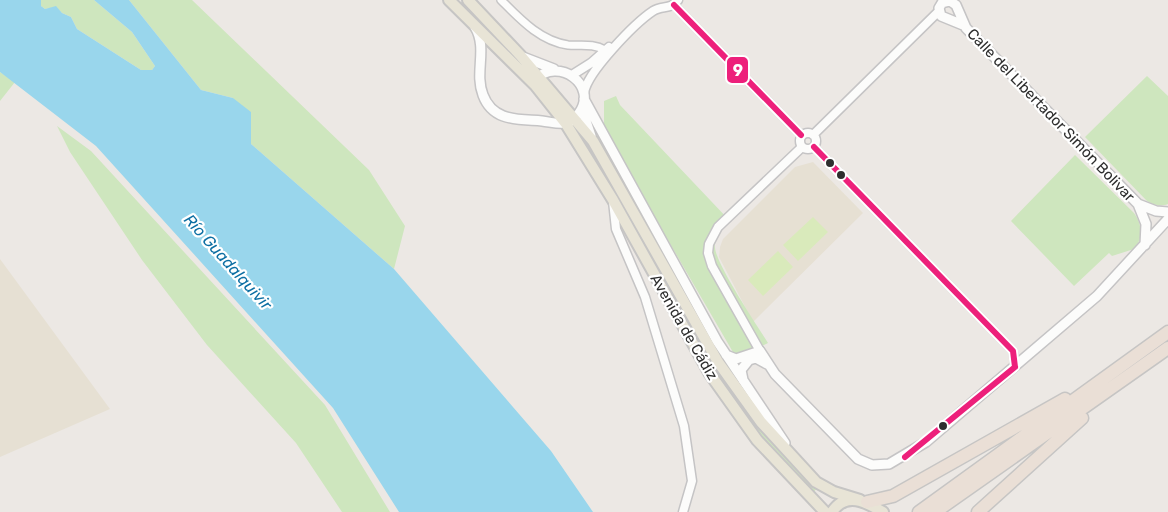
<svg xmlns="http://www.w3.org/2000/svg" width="1168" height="512" font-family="Rubik,sans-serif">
  <rect width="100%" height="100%" fill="#ece8e4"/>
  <path fill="#e6e0d3" d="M813 162 863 213 753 322 719 257 720 247 723 239 795 167Z
    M0 259 110 409 0 457Z"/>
  <path fill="#cee6be" d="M41 0H94L132 32 155 66 152 70H141L77 29 71 17 62 13 56 7 45 9 41 6Z
    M129 0H192L369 170 405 226 394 269 251 144 233 98 201 90Z
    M0 72 15 82 0 101Z
    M1147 76 1168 96V204C1160 207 1154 205 1147 201L1085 137Z
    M616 96 620 105 729 220C722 228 713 236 715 248 717 266 757 325 768 343L737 359 633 180 604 124V101Z
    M57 126 91 151 325 405 390 512H342L296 443 207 345 142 260 70 152Z
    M579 132 599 159 713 362 739 403 787 460 817 488 813 493 770 449 719 380 577 134Z
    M1075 155 1134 213C1142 224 1144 238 1134 249L1112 256 1109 253 1074 286 1011 221Z"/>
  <path fill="#d9eabb" d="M813 217 828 232 798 261 783 245Z
    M778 251 793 267 763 296 748 280Z"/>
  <path fill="#99d6ec" d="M0 0H41V6L45 9 56 6 62 13 71 17 77 29 141 70H152L155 66 132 32 94 0H129L201 90 233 98 251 112V144L394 269 551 451 593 512H399L333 408 96 146 0 72Z"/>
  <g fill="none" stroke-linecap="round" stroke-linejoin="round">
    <defs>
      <path id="minor" d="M501 0C520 19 540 41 568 45 581 46 593 43 605 50
        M674 5 801 135
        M814 147 1013 351 1015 367"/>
      <path id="tertiary" d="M572 75 591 63 609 47
        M584 93C587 72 635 23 653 11 662 5 671 10 678 0
        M800 141a8 8 0 1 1 16 0a8 8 0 1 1-16 0Z
        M813 135 939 11
        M613 201 616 229 645 297 684 426 692 481 683 512
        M760 351 712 266 708 253 709 244 718 227 802 147"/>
      <path id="secondary" d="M963 25 941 16 939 8 942 3 950 1 956 5 966 28 1138 204 1146 224 1145 245
        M475 27C488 49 474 72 483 95 493 122 519 119 542 121 558 123 569 128 579 113 599 85 558 56 535 80
        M523 57 554 69
        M584 99 717 341 785 443
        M582 109 591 136
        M1138 204 1156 211 1168 212
        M726 355 736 359 760 351 775 374 858 459 872 465 889 464 926 442 1097 296 1168 219
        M743 380 741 370 749 360 756 358 767 364"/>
      <path id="primary" d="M449 0 535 85 566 124 613 200 710 374 757 440 825 512
        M468 0 520 55 593 141 718 362 761 422 816 482 834 492 860 500
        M832 512C846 491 866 502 883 512"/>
      <path id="motorway" d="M867 502 893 496 1065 399
        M919 512 1168 332
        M935 512 1168 348
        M978 512 1082 418"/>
    </defs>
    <use href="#minor" stroke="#c5c4c5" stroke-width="10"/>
    <use href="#tertiary" stroke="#c5c4c5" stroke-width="11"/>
    <use href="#secondary" stroke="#c5c4c5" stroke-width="12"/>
    <use href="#primary" stroke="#c6c5c4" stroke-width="14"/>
    <use href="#motorway" stroke="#c6c5c4" stroke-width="15"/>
    <use href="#minor" stroke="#fcfcfb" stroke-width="7"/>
    <use href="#tertiary" stroke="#fcfcfb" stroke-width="8"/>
    <use href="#secondary" stroke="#fcfcfb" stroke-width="9"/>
    <use href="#primary" stroke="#e8e4d6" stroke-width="10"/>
    <use href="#motorway" stroke="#eadfd6" stroke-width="12"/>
    <defs>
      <path id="bus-1" d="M674 5 801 135
        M814 147 1013 351 1015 367
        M905 457 1015 367"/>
    </defs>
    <use href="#bus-1" stroke="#fff" stroke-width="10"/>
    <use href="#bus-1" stroke="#ed207b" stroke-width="6"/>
  </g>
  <g fill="#2e2e2e" stroke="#fff" stroke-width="2">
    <circle cx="830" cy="163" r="5"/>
    <circle cx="841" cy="175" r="5"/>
    <circle cx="943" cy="426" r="5"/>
  </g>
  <g text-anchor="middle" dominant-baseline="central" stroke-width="4.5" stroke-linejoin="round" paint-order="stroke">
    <g font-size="15" fill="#2e2e2e" stroke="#fff">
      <text transform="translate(1051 115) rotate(46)">Calle del Libertador Simón Bolivar</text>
      <text transform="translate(684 327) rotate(60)">Avenida de Cádiz</text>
    </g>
    <g font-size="16" font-style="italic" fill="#0d6fa3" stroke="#fff">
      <text transform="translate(228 262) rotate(48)">Río Guadalquivir</text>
    </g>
  </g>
  <rect stroke="#fff" stroke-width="2" x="726" y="56" width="23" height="28" rx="6" fill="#ed207b"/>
  <g font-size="16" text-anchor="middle" font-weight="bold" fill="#fff">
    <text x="738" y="76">9</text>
  </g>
</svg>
